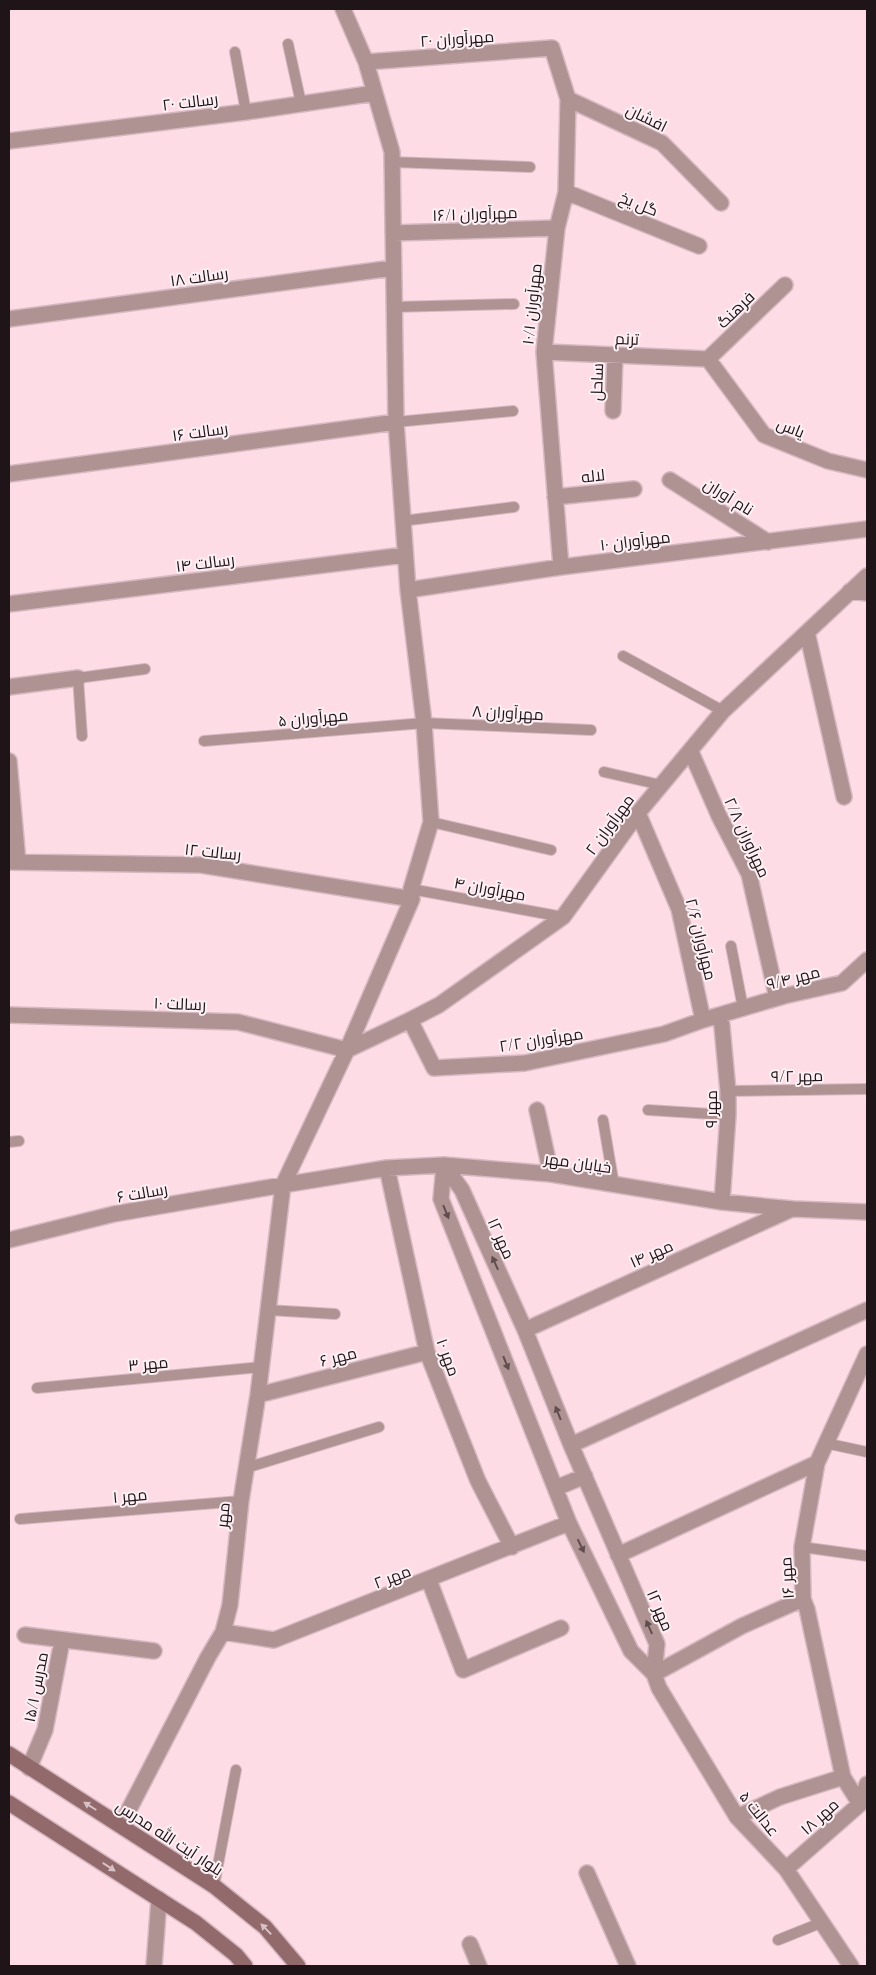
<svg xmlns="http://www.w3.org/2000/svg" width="876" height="1975" font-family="'Playfair Display',Cairo,serif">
  <rect width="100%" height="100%" fill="#fedce6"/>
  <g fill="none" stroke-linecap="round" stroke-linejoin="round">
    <defs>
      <path id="lane" d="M288 44 301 103
        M235 52 246 112
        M392 162 530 167
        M393 307 514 304
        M396 422 513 411
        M402 521 514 507
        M623 656 723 711
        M82 736 78 678 145 669
        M204 741 424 723 591 730
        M604 772 661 785
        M431 822 551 850
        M411 889 563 917
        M731 946 743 1008
        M728 1091 867 1089
        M648 1110 728 1115
        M603 1120 614 1185
        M9 1142 19 1141
        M268 1310 335 1314
        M37 1388 261 1367
        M825 1443 867 1452
        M246 1468 379 1427
        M20 1519 241 1501
        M802 1547 867 1556
        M214 1886 236 1770
        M778 1940 823 1922"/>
      <path id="street" d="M366 62 552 48 568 99 566 192 557 228 544 352 561 567
        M568 99 662 143 721 203
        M9 141 246 112 375 93
        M566 192 699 246
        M393 233 557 228
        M9 319 393 268
        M544 352 708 359
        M708 359 764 435 828 461 867 470
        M708 359 785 285
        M613 411 615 355
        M9 474 396 422
        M670 480 768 542
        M555 497 634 489
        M408 590 561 567 867 529
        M850 591 867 593
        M9 604 405 555
        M807 632 844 797
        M9 687 78 678
        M691 752 719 816 749 874 777 998
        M9 761 18 862
        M638 813 679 909 703 1020
        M9 862 201 865 412 899
        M9 1015 238 1022 347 1050 410 1020 439 1005 563 917 638 813 723 711 867 576
        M721 1016 728 1091V1115L722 1202
        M410 1020 434 1068 525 1063 664 1034 703 1020 784 996 842 983 867 960
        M537 1110 551 1174
        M444 1165 441 1199 569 1523 631 1651 654 1674 659 1688 737 1817 786 1869 851 1966
        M444 1165 462 1190 525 1330 571 1445 657 1644 654 1674
        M387 1168 427 1352 478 1481 512 1547
        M9 1240 114 1214 283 1185 387 1168 444 1165 551 1174 722 1202 793 1209 867 1212
        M525 1330 792 1209
        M258 1395 427 1352
        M571 1445 867 1310
        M556 1488 585 1476
        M618 1555 817 1463
        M429 1580 463 1670 561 1628
        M223 1632 274 1640 569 1523
        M25 1635 154 1651
        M654 1674 742 1626 803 1599
        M29 1768 45 1730 62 1641
        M860 1804 843 1777 807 1609 803 1599 802 1547 817 1463 867 1354
        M737 1817 780 1797 843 1777
        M121 1825 208 1657 223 1632 230 1605 241 1501 258 1395 283 1185 347 1050 412 899 411 889 431 822 424 723 408 590 396 422 392 152 366 62 343 9
        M786 1869 860 1804 867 1784
        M587 1873 628 1966
        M470 1944 479 1966
        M154 1966 159 1899"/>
      <path id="secondary" d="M9 1754 214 1886 265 1927 298 1966
        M9 1803 196 1923 236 1955 245 1966"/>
    </defs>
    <use href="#lane" stroke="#d6b8c1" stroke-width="12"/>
    <use href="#street" stroke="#d6b8c1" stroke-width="18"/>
    <use href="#secondary" stroke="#d6b8c1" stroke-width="18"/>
    <use href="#lane" stroke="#af9393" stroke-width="10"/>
    <use href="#street" stroke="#af9393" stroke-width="15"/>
    <use href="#secondary" stroke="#936a6b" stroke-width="15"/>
  </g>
  <defs><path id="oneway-solid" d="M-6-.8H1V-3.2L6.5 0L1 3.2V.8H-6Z" transform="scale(1.25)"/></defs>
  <g fill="#604d4f">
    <use href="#oneway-solid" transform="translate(446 1212) rotate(68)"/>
    <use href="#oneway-solid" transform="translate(495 1263) rotate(-114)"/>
    <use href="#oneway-solid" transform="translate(506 1363) rotate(68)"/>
    <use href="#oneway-solid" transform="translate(558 1413) rotate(-112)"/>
    <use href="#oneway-solid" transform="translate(581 1546) rotate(64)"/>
    <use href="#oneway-solid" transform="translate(649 1627) rotate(-114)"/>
  </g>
  <g fill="#d8c1c4">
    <use href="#oneway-solid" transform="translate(90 1806) rotate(-148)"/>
    <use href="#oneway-solid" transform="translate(109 1867) rotate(33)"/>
    <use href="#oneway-solid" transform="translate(266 1929) rotate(-134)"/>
  </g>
  <g text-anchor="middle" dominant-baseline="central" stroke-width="4" stroke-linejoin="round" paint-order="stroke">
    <g font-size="16" fill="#1f1418" stroke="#fdf0f4">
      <text transform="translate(457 38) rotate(-4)">مهرآوران ۲۰</text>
      <text transform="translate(190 101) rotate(-7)">رسالت ۲۰</text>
      <text transform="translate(647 117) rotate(26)">افشان</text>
      <text transform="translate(639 203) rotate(22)">گل یخ</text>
      <text transform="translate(475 213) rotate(-2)">مهرآوران ۱۶/۱</text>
      <text transform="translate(199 276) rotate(-8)">رسالت ۱۸</text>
      <text transform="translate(531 304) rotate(-84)">مهرآوران ۱۰/۱</text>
      <text transform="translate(735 309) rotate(-44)">فرهنگ</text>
      <text transform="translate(627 338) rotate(2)">ترنم</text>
      <text transform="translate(596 382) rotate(-88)">ساحل</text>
      <text transform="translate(791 427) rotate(22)">یاس</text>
      <text transform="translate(200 431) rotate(-8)">رسالت ۱۶</text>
      <text transform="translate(593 475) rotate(-6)">لاله</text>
      <text transform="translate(729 496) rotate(32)">نام آوران</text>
      <text transform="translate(635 540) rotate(-7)">مهرآوران ۱۰</text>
      <text transform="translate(205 562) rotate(-7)">رسالت ۱۴</text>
      <text transform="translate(508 712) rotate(3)">مهرآوران ۸</text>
      <text transform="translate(313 717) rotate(-5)">مهرآوران ۵</text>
      <text transform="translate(609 824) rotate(-54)">مهرآوران ۲</text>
      <text transform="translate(748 837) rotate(65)">مهرآوران ۲/۸</text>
      <text transform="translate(213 851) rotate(6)">رسالت ۱۲</text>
      <text transform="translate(490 888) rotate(10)">مهرآوران ۴</text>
      <text transform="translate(702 939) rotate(76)">مهرآوران ۲/۶</text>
      <text transform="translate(793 977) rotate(-14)">مهر ۹/۴</text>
      <text transform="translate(180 1003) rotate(2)">رسالت ۱۰</text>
      <text transform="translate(541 1039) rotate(-9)">مهرآوران ۲/۲</text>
      <text transform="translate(797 1075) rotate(-1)">مهر ۹/۲</text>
      <text transform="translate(710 1109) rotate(-90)">مهر ۹</text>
      <text transform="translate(578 1162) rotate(8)">خیابان مهر</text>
      <text transform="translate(142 1192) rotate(-10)">رسالت ۶</text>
      <text transform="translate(502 1238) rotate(66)">مهر ۱۲</text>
      <text transform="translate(651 1253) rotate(-24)">مهر ۱۴</text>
      <text transform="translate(338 1356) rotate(-14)">مهر ۶</text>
      <text transform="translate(449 1357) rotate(70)">مهر ۱۰</text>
      <text transform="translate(148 1363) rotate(-5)">مهر ۳</text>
      <text transform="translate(130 1495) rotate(-5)">مهر ۱</text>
      <text transform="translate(222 1515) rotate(-84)">مهر</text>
      <text transform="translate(392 1576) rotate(-21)">مهر ۲</text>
      <text transform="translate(786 1578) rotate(-94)">مهر ۱۶</text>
      <text transform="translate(661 1610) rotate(67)">مهر ۱۲</text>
      <text transform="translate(35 1687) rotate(-79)">مدرس ۱۵/۱</text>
      <text transform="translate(760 1813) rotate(51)">عدالت ۵</text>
      <text transform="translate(819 1816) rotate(-42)">مهر ۱۸</text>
      <text transform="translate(170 1837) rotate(33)">بلوار آیت الله مدرس</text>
    </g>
  </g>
  <rect width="876" height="1975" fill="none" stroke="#1f1418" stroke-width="20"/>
</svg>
